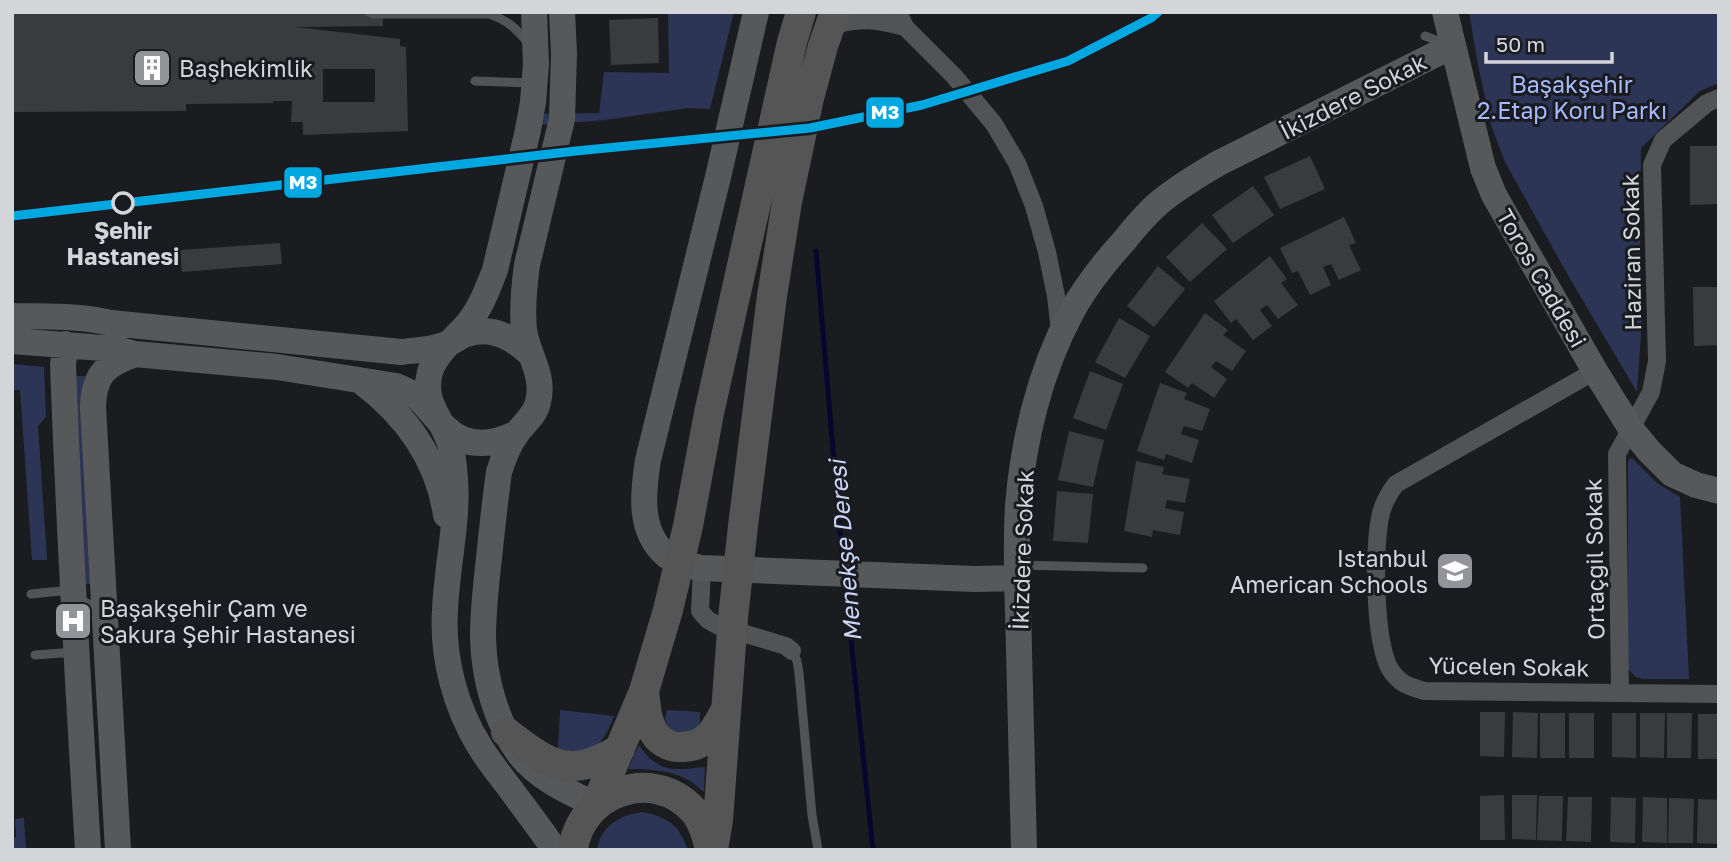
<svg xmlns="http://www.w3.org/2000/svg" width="1731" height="862" font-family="'Golos Text',sans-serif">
  <rect width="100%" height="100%" fill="#1b1c1f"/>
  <path fill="#2c3556" d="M668 12H734L710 109 688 108 605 120 514 127 521 114 599 113 604 72 669 73Z
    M1469 12H1719V83L1700 91 1641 148 1640 243 1642 320 1637 392 1569 277 1505 162 1491 125 1478 65Z
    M12 364 44 367 46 417 38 426 47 560H32L20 390H12Z
    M74 376H85L82 389 94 584H85Z
    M1632 458 1657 483 1680 497 1689 679H1643L1636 677 1628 669V463L1629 459Z
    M560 710 614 716C602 748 592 754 558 750Z
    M667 710 700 712V722L698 728 683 736 669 729 665 719Z
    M639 745C659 774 673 770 705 767L704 792C700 789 695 784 690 781 672 770 648 769 628 769Z
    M643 812C668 817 679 825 688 850H597C601 825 620 815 643 812Z
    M24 818 26 850H12V838L16 837 15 819Z"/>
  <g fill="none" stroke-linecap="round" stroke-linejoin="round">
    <path stroke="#06062f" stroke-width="5" d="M816 251 843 566
      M845 582 873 850"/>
  </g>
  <path fill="#3a3b3d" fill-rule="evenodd" d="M12 12H383V26L296 27 400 39V46L406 47 408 131 303 135V122H291L292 101H273V103L186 104V111L12 112ZM323 69H375V102H323Z
    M658 18 659 63 611 65 609 20Z
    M1690 146H1719V204L1690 205Z
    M1310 156 1325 189 1280 209 1264 177Z
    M1253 186 1274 215 1233 243 1212 215Z
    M1344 217 1356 243 1349 245 1361 270 1339 280 1331 264 1323 267 1331 285 1310 295 1298 271 1292 273 1280 248Z
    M1202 223 1227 249 1190 282 1166 257Z
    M280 243 282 264 182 272 180 250Z
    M1270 256 1287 279 1281 283 1298 305 1278 319 1267 305 1260 310 1272 326 1253 340 1236 319 1231 323 1214 301Z
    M1158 266 1185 289 1154 327 1127 306Z
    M1693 287H1719V345L1694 346Z
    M1205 313 1228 330 1223 335 1246 351 1232 371 1216 361 1211 367 1227 379 1214 398 1192 383 1188 388 1165 372Z
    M1119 318 1150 336 1125 378 1095 362Z
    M1090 371 1123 384 1106 430 1073 418Z
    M1160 383 1187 393 1184 399 1210 409 1202 431 1184 426 1181 434 1199 440 1192 463 1166 454 1164 460 1137 451Z
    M1069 431 1104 440 1093 487 1058 480Z
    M1136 461 1164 467 1162 474 1190 479 1185 503 1167 500 1165 508 1184 512 1180 535 1153 530 1152 537 1124 531Z
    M1057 491 1093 494 1088 543 1053 541Z
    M1480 712H1505L1504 757 1480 756Z
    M1513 712 1538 713 1537 758 1512 757Z
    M1540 713H1565V758H1540Z
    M1569 713H1594V758H1569Z
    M1612 713H1636V758L1612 757Z
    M1640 713H1665L1664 758 1640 757Z
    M1667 713H1692L1691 758H1667Z
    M1698 714H1719V759H1698Z
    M1504 795 1505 840H1480V796Z
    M1512 795H1537L1536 840 1512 839Z
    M1539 796H1563L1562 841 1537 840Z
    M1568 797H1592L1591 842 1566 841Z
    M1611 797 1636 798 1635 843 1610 842Z
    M1643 797 1667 798V843L1642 842Z
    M1669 798 1694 799 1693 843H1668Z
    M1698 799 1719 800V844L1697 843Z"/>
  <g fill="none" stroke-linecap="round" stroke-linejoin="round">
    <path stroke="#525354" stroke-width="9" d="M369 12 374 14H489C507 20 516 28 528 43
      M1425 36 1447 44
      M475 81 533 83
      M1019 565 1143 568
      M31 594 61 591 74 595 100 611
      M792 651 797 661 799 673 812 815 818 850
      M35 655 75 652"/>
    <path stroke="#525354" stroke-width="18" d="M898 12 905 27 954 76 994 124 1017 163 1034 206 1047 252 1056 296 1060 331
      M830 27C858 16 877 20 905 27
      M1595 371 1396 484C1389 493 1384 502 1381 513 1373 545 1374 641 1390 669 1399 684 1410 687 1425 691L1719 694
      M702 568 700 611 708 620 719 626 786 646 792 651
      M1620 693 1617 454 1651 392 1657 361 1652 165 1663 140 1707 103 1719 98"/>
    <path stroke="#565859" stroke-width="26" d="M534 12 536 64 533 102 528 130 495 270C488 288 481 307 469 322 456 338 436 352 430 372 422 402 440 415 449 441 452 449 453 459 454 467 460 516 447 562 445 610 442 657 455 707 480 747 491 765 505 781 517 798 530 815 543 833 555 850
      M562 12 564 53 562 119 527 265C524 286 522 308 524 330 528 356 545 375 538 402 535 416 525 422 517 433 509 444 503 459 499 472 495 500 492 529 489 558 486 584 483 611 483 638 484 678 496 723 520 755 539 779 569 792 596 805
      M756 12 718 177 648 460C643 492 638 531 666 555 676 563 690 566 702 568L974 579 1018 578
      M1445 12 1483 168 1494 195 1595 371 1631 429 1649 451 1672 474 1696 485 1719 491
      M12 316C45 317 79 315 111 323L401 352C417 350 434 350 449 343 455 341 459 337 464 335 489 325 511 336 529 353
      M12 341 116 349 135 354 277 367 396 386C403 389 410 392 416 396 427 406 435 418 446 428 467 449 493 445 517 433
      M65 344 63 365C69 526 78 688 88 850
      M362 382C406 415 438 460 446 515
      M118 850 93 407C94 374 105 365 135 354
      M1024 850C1022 783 1021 716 1019 649 1018 601 1015 553 1018 506 1023 441 1040 371 1071 313 1085 287 1104 263 1124 241 1135 227 1147 213 1160 202 1178 187 1197 176 1217 164L1452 46"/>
    <path stroke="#555556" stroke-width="30" d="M644 691C646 706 646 722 655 734 659 741 670 747 678 747 706 748 714 732 726 709
      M506 732C550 765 568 780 620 749
      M596 805 644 691 668 610 688 526 709 413 792 42 801 12
      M573 850C580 792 653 766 693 810 703 821 707 836 710 850
      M713 850 718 820 733 618 743 526 772 296 787 202 809 98 823 46 835 12"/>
    <defs>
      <path id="metro-1" d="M12 216 576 151 810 128 922 105 1068 61 1151 18 1158 12"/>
    </defs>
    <use href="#metro-1" stroke="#1a1b20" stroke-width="14"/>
    <use href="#metro-1" stroke="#00a8e1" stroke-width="9"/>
  </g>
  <defs>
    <symbol id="building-square" viewBox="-11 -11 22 22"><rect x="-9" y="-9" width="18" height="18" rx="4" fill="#939497" stroke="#1a1b20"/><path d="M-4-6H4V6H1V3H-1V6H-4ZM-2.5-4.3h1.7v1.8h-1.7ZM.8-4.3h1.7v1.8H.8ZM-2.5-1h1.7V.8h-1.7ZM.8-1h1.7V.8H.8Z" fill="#fff"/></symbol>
    <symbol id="school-square" viewBox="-11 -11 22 22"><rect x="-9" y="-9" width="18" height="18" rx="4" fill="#939497" stroke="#1a1b20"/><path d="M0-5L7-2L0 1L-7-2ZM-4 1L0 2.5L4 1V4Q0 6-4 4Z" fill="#fff"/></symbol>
    <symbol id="hospital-square" viewBox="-11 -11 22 22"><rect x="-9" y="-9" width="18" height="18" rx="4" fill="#939497" stroke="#1a1b20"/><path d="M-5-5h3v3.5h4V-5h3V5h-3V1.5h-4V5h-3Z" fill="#fff"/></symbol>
  </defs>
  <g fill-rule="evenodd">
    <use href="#building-square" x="130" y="46" width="44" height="44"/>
    <use href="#school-square" x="1433" y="549" width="44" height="44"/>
    <use href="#hospital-square" x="51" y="599" width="44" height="44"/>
  </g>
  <circle fill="#1a1b20" stroke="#d4d5d8" stroke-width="3.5" cx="123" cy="203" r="10"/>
  <g text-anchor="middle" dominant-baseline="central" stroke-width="6" stroke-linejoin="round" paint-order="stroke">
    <g font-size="23" fill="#d4d5d8" stroke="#1a1b20" text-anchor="start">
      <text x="179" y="68">Başhekimlik</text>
      <text x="1428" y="558" text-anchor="end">Istanbul<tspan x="1428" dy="26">American Schools</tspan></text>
      <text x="100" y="608">Başakşehir Çam ve<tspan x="100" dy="26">Sakura Şehir Hastanesi</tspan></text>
    </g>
    <g font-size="23" fill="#a7bbfb" stroke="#1a1b20">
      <text x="1572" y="84">Başakşehir<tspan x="1572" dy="26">2.Etap Koru Parkı</tspan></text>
    </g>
    <g font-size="23" fill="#d4d5d8" stroke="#1a1b20">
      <text transform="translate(1353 96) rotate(-27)">İkizdere Sokak</text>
      <text transform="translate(1631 252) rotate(-91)">Haziran Sokak</text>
      <text transform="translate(1542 278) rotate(60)">Toros Caddesi</text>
      <text transform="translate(1022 550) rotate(-88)">İkizdere Sokak</text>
      <text transform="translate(1594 559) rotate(-91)">Ortaçgil Sokak</text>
      <text transform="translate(1509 666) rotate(1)">Yücelen Sokak</text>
    </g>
    <g font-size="23" font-weight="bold" fill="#d4d5d8" stroke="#1a1b20">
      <text x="123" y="230">Şehir<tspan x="123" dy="26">Hastanesi</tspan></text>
    </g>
    <g font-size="24" font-style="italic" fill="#cbd6f7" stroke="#1a1b20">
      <text transform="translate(844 551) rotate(-95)">Menekşe Deresi</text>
    </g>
  </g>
  <g stroke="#1a1b20" stroke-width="2.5">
    <rect x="865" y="96" width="40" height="33" rx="7" fill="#00a8e1"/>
    <rect x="283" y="166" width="40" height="33" rx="7" fill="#00a8e1"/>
  </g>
  <g font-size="19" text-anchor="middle" font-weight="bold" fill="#fff">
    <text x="885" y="119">M3</text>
    <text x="303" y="189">M3</text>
  </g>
  <rect width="1731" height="862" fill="none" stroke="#d4d5d8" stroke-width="28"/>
  <path d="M1486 52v10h126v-10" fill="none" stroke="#d4d5d8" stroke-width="3.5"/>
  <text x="1496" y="52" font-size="21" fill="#d4d5d8" stroke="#1a1b20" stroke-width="5" paint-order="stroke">50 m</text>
</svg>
